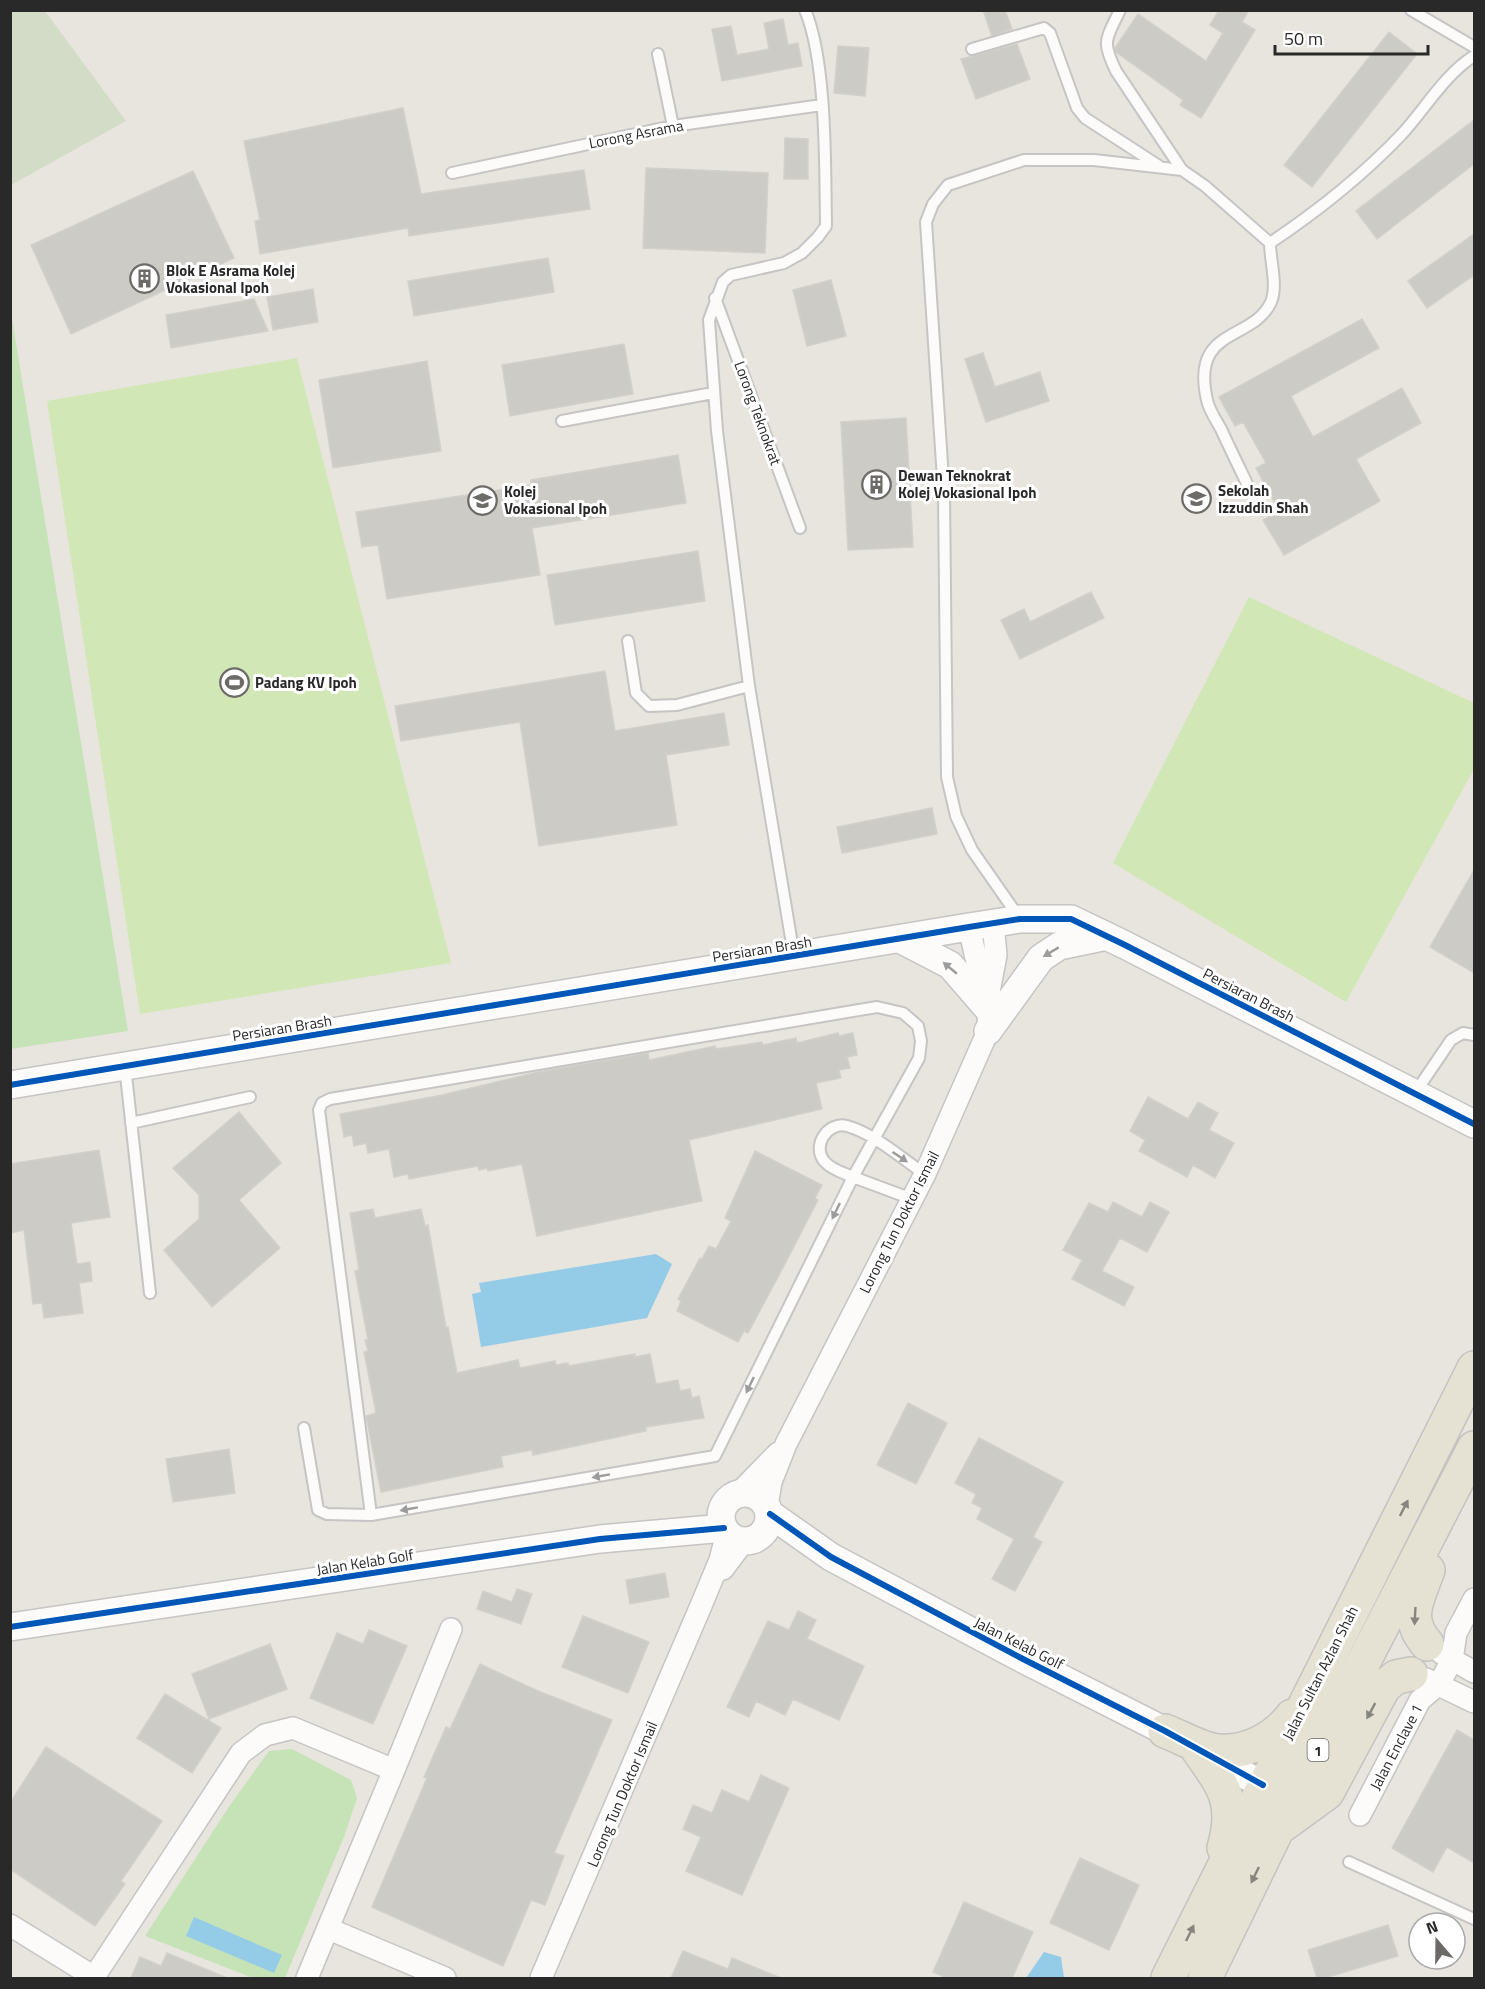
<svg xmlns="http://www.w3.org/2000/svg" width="1485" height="1989" font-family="'Titillium Web',sans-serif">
  <rect width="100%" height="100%" fill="#e8e5de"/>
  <path fill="#c6e3b8" d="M10 306 128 1031 11 1049H10Z
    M292 1749 351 1780 357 1798 344 1837 285 1978H253L145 1936 230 1805 269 1751Z"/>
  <path fill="#d3dcc6" d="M11 10 45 11 126 121 11 185Z"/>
  <path fill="#d1e7b5" d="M297 358 451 963 140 1014 47 401Z
    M1249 597 1474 703V769L1346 1002 1113 863Z"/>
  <path fill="#94cce8" d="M656 1254 672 1264 647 1318 481 1347 472 1294 481 1292 479 1283Z
    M194 1917 282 1955 274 1973 186 1936Z
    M1044 1952 1061 1957 1064 1978H1026Z"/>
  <path fill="#cdcbc5" stroke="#d3d0cb" stroke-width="1.5" d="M983 10H1005L1012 29 992 36Z
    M1219 10H1249L1242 22 1255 30 1201 118 1180 105 1183 100 1116 52 1115 48 1138 14 1206 61 1223 33 1210 25Z
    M783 19 788 45 798 43 802 66 722 81 712 29 731 26 737 55 769 49 764 23Z
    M1389 32 1417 54 1312 187 1284 165Z
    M1017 44 1030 79 976 99 961 59Z
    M838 46 869 48 865 96 834 93Z
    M403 108 421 194 584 170 590 209 409 236 408 228 260 254 255 221 260 220 244 141Z
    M1474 120V164L1377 239 1356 211Z
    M785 138 808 139V179H784Z
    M646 168 768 173 765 253 643 248Z
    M193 171 234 258 71 334 31 245Z
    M1474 234V275L1427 308 1408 281Z
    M548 258 554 292 414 316 408 281Z
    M831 280 846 336 807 346 793 290Z
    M313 289 318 322 273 330 267 297Z
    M254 299 268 331 171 348 166 315Z
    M1362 319 1379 348 1291 396 1313 437 1402 388 1421 423 1356 459 1380 501 1284 555 1263 520 1279 511 1256 468 1266 463 1243 422 1235 426 1219 397Z
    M624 344 633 394 510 416 502 365Z
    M983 353 995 387 1040 372 1049 401 986 422 965 359Z
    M427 361 441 451 333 468 319 380Z
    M906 418 913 547 848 550 841 422Z
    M678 455 686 503 532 528 540 575 387 599 378 545 362 547 356 512 531 485V480Z
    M698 551 705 601 555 625 547 575Z
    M1091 592 1104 618 1020 659 1001 620 1024 609 1030 622Z
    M605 671 615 731 724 713 729 745 666 755 677 825 539 846 520 722 401 741 395 706Z
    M932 808 937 834 842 853 837 827Z
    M1474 870V973L1430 947Z
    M838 1033 839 1036 853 1033 857 1055 847 1057 850 1068 839 1070 841 1078 816 1083 822 1109 689 1140 702 1201 537 1236 522 1164 488 1171 487 1168 479 1170 478 1166 409 1179 408 1174 394 1177 389 1149 368 1153 366 1143 354 1146 352 1135 344 1137 340 1114 442 1095 538 1072 648 1053 649 1060 715 1046 716 1049 762 1042 763 1045 796 1038 797 1043Z
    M1148 1097 1188 1119 1198 1102 1218 1113 1209 1130 1234 1143 1215 1178 1193 1165 1187 1177 1139 1151 1145 1140 1130 1131Z
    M239 1112 281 1163 239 1200 280 1248 212 1307 164 1250 199 1219V1195L173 1168Z
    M99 1150 110 1217 71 1223 77 1264 90 1262 92 1281 79 1283 83 1313 44 1318 42 1303 33 1304 24 1230 10 1233V1164Z
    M755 1151 822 1185 815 1198 818 1200 787 1260 748 1333 744 1331 738 1342 677 1311 681 1301 678 1299 700 1258 702 1259 709 1246 716 1249 731 1221 725 1218Z
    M1113 1202 1142 1217 1150 1202 1169 1212 1147 1252 1120 1238 1102 1271 1134 1287 1124 1306 1072 1279 1082 1260 1063 1250 1089 1203 1108 1212Z
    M373 1209 375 1218 421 1209 425 1226 428 1225 446 1328 448 1327 457 1373 518 1360 520 1368 555 1361 556 1365 568 1363V1366L635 1354V1357L650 1354 656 1384 678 1380 680 1391 690 1389 692 1398 699 1396 704 1418 646 1427V1431L533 1455 532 1450 501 1456 503 1467 381 1492 366 1416 376 1413 364 1352 368 1351 365 1340H368L355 1271 359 1270 350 1213Z
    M908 1403 947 1423 916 1484 877 1465Z
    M979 1438 1063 1482 1033 1537 1042 1542 1015 1591 992 1579 1014 1539 977 1519 982 1508 972 1503 976 1494 955 1483Z
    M229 1449 235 1493 173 1502 166 1459Z
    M665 1573 669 1597 630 1604 626 1580Z
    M517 1589 532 1594 521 1624 477 1609 483 1591 512 1602Z
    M798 1611 816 1620 807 1639 864 1666 839 1720 793 1699 785 1715 756 1701 749 1717 727 1707 768 1621 789 1630Z
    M583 1616 649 1642 628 1693 562 1667Z
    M369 1630 407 1646 373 1724 310 1698 337 1633 363 1644Z
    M270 1644 287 1689 209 1719 192 1674Z
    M480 1664 538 1691 612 1720 554 1853 564 1856 545 1905 531 1900 503 1966 372 1907 427 1778 424 1777 446 1727 450 1729Z
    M165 1694 221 1728 192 1773 137 1738Z
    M1457 1730 1474 1740V1863L1447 1847 1433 1872 1392 1848Z
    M46 1747 162 1821 121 1881 125 1884 95 1926 10 1869V1803Z
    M761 1775 789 1788 742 1895 686 1871 701 1837 683 1829 693 1805 712 1813 722 1790 749 1802Z
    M1080 1858 1139 1885 1109 1950 1050 1923Z
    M964 1902 1033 1932 1012 1978H947L933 1972Z
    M1388 1925 1398 1956 1325 1978H1317L1308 1950Z
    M683 1951 728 1969 732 1958 781 1978H671Z
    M167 1953 227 1978H131L140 1957 161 1966Z"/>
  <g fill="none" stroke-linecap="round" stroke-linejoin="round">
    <defs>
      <path id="service" d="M1120 10C1106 40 1101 40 1116 71L1182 170
        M1411 10 1474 47
        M972 49 1044 28 1050 33 1077 108 1085 118 1159 166
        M658 54 673 126
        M452 173 673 126 822 105
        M1270 243C1318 211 1362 176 1402 134 1425 109 1445 74 1474 56
        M715 298 800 528
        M562 421 713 393
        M628 641 636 693 649 706 677 705 749 686
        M1020 919 972 850 956 816 947 777 944 494 926 222 933 204 948 185 1024 160H1094L1182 170 1205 186 1270 243C1270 260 1278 286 1271 302 1253 342 1190 326 1207 400 1209 410 1216 420 1221 429 1231 451 1242 473 1253 496
        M794 956 749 686 717 431 709 320 723 282 731 275 784 263 802 253 818 237 826 226C825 169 827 61 805 10
        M125 1066 150 1293
        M1415 1093 1451 1040 1463 1033 1474 1035
        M131 1123 250 1097
        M912 1199 853 1177 715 1456 371 1515 319 1110 322 1103 330 1099 877 1007 903 1013 918 1026 921 1041 919 1058 853 1177C844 1173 832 1170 825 1162 811 1147 827 1121 847 1126 875 1134 901 1158 925 1174
        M304 1428 318 1510 327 1514 371 1515
        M1349 1862 1474 1919"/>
      <path id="minor" d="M969 927 978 967 989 992
        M738 1494 778 1453
        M767 1506 771 1482 786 1444 925 1174 988 1031 989 992 996 955 993 923
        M723 1569 744 1541
        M1441 1653 1474 1672
        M1426 1679 1474 1702
        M1360 1815 1420 1700 1439 1684 1452 1660 1456 1633 1474 1599
        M10 1925 94 1977 241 1753 265 1735 293 1728 394 1770 451 1629
        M329 1929 445 1978
        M307 1978 394 1770
        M541 1978 700 1608 720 1560 727 1533"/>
      <path id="tertiary" d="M900 939 950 965 990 1011
        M988 1031 1041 958 1059 946 1107 936
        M10 1085 969 927 1020 919H1071L1125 945 1474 1124
        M721 1517a24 24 0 1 1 48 0a24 24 0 1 1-48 0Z
        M770 1514 831 1557 1023 1659 1165 1731 1263 1785
        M10 1627 600 1539 724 1528"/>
      <path id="primary" d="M1427 1644C1404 1618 1418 1599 1428 1570
        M1165 1731C1181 1737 1202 1750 1219 1751 1248 1753 1275 1738 1292 1716
        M1198 1750C1224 1787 1237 1802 1224 1848
        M1283 1825 1327 1793 1384 1687 1396 1677 1411 1674
        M1168 1978 1474 1368
        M1205 1978 1277 1830 1474 1448"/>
    </defs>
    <use href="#service" stroke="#c6c4c4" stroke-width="14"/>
    <use href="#minor" stroke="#c6c4c4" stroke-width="24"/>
    <use href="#tertiary" stroke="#c6c4c4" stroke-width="30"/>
    <use href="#primary" stroke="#c4c3c0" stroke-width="36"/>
    <use href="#service" stroke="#fcfbfa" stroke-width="10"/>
    <use href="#minor" stroke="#fcfbfa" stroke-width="21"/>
    <use href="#tertiary" stroke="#fcfbfa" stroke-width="27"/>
    <use href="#primary" stroke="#e5e2d4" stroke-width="33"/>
    <defs>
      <path id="cycleway" d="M10 1085 969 927 1020 919H1071L1125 945 1474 1124
        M770 1514 831 1557 1023 1659 1165 1731 1263 1785
        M10 1627 600 1539 724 1528"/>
    </defs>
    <use href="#cycleway" stroke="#fff" stroke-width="10"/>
    <use href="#cycleway" stroke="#0057b8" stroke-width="6"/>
  </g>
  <defs><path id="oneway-solid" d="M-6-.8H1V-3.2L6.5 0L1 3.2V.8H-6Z" transform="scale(1.5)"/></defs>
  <g fill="#9d9c9c">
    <use href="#oneway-solid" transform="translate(1051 952) rotate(149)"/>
    <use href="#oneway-solid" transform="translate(950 968) rotate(-140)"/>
    <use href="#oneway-solid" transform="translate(900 1157) rotate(34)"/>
    <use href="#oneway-solid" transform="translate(836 1211) rotate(116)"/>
    <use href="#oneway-solid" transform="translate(750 1385) rotate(116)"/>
    <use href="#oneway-solid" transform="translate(601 1476) rotate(170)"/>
    <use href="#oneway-solid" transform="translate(409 1509) rotate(170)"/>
  </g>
  <g fill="#87867e">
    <use href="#oneway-solid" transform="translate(1404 1508) rotate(-63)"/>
    <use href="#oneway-solid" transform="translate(1415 1616) rotate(93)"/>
    <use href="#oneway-solid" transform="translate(1371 1711) rotate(118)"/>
    <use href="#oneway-solid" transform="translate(1255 1875) rotate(116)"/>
    <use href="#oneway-solid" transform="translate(1190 1933) rotate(-64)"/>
  </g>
  <defs>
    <symbol id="building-ring" viewBox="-11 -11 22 22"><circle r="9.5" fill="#fff" stroke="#6c6b68" stroke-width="1.5"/><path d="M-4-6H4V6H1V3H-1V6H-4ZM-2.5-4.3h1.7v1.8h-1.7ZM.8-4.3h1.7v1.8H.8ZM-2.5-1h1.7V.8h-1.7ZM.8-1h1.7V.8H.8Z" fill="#6c6b68"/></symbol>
    <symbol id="school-ring" viewBox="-11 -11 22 22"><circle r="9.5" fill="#fff" stroke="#6c6b68" stroke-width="1.5"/><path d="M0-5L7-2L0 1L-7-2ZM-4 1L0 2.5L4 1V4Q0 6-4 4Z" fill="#6c6b68"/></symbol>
    <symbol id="stadium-ring" viewBox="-11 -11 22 22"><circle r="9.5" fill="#fff" stroke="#6c6b68" stroke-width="1.5"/><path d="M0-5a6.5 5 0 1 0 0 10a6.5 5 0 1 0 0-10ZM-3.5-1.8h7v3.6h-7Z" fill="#6c6b68"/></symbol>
  </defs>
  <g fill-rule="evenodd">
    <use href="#building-ring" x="128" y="262" width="33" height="33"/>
    <use href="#building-ring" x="860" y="468" width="33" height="33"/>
    <use href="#school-ring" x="1180" y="482" width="33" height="33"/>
    <use href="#school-ring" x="466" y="484" width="33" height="33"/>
    <use href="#stadium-ring" x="218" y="666" width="33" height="33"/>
  </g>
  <g text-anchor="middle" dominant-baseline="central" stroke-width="6" stroke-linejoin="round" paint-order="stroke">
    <rect fill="#fff" stroke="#696969" stroke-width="1.5" x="1307.5" y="1739" width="21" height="22" rx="4.5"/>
    <g font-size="14" font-weight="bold" fill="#292929">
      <text x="1318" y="1750">1</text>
    </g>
    <g font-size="15" fill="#292929" stroke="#fff">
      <text transform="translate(636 134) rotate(-11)">Lorong Asrama</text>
      <text transform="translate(758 413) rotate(70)">Lorong Teknokrat</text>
      <text transform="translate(762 949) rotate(-9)">Persiaran Brash</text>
      <text transform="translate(1249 995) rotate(27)">Persiaran Brash</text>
      <text transform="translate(282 1028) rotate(-9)">Persiaran Brash</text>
      <text transform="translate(899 1222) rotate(-63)">Lorong Tun Doktor Ismail</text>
      <text transform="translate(365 1562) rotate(-9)">Jalan Kelab Golf</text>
      <text transform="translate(1019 1643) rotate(27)">Jalan Kelab Golf</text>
      <text transform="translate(1320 1673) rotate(-63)">Jalan Sultan Azlan Shah</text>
      <text transform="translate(1396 1747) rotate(-62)">Jalan Enclave 1</text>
      <text transform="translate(622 1794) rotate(-67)">Lorong Tun Doktor Ismail</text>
    </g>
    <g font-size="15" font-weight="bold" fill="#292929" stroke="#fff" text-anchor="start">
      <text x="166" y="270">Blok E Asrama Kolej<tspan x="166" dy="17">Vokasional Ipoh</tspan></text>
      <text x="898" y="475">Dewan Teknokrat<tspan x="898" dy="17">Kolej Vokasional Ipoh</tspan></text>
      <text x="1218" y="490">Sekolah<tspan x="1218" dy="17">Izzuddin Shah</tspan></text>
      <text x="504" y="491">Kolej<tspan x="504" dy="17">Vokasional Ipoh</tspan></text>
      <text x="255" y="682">Padang KV Ipoh</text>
    </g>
  </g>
  <rect width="1485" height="1989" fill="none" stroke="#292929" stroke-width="24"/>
  <g transform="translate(1437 1941) rotate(340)"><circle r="28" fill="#ffffff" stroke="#a9a9a9" stroke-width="1.5"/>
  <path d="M0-4.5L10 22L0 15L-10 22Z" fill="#6c6b68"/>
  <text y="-9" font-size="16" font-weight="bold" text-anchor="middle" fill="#292929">N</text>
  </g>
  <path d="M1275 45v9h153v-9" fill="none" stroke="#292929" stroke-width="3"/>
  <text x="1284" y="45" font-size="18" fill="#292929" stroke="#ffffff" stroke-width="4.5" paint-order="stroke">50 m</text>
</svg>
